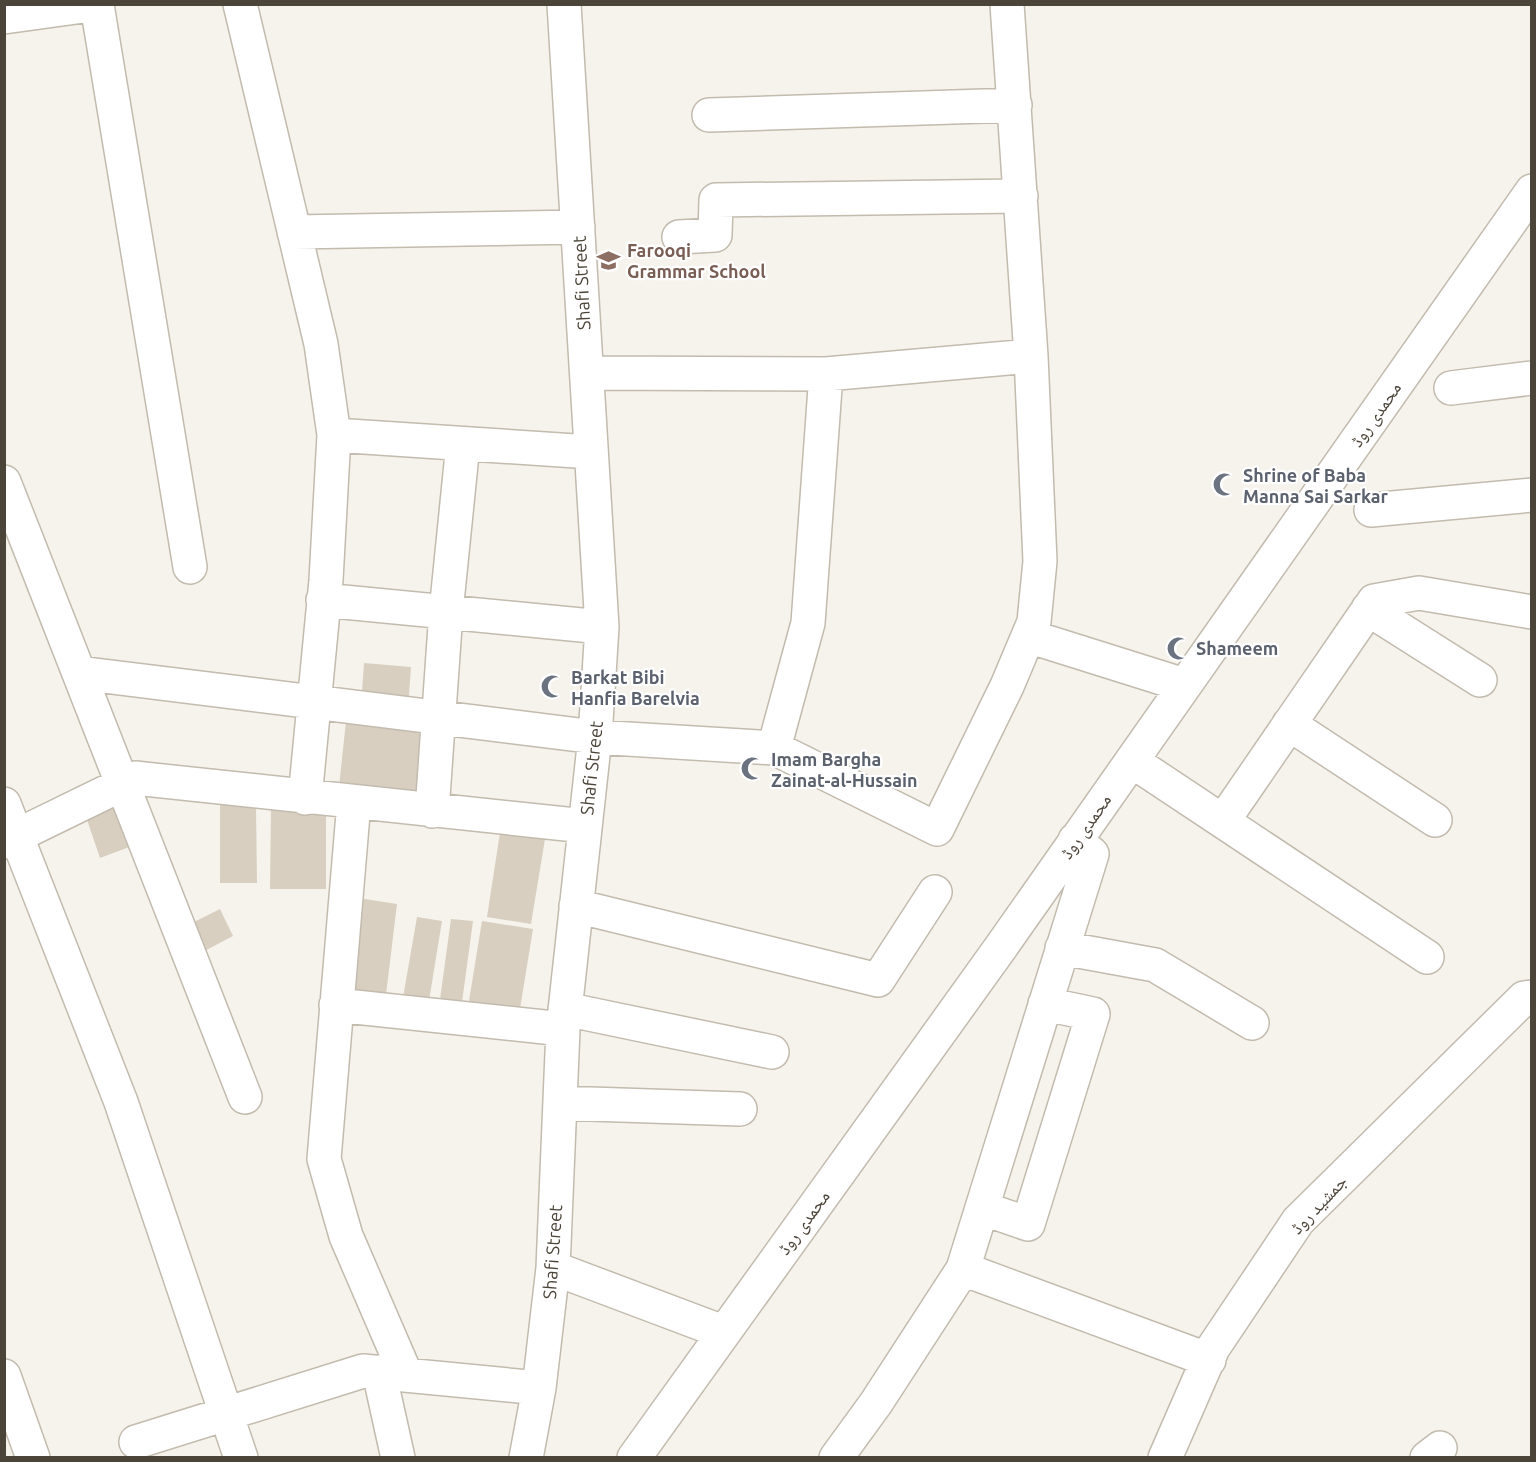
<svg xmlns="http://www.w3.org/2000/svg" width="1536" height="1462" font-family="Ubuntu,'Noto Naskh Arabic',sans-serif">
  <rect width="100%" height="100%" fill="#f6f3ec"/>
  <path fill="#d8cfc1" d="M364 663 411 667 408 709 361 705Z
    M347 712 424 720 415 804 338 796Z
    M116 799 132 846 100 858 84 811Z
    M256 803 257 883H220V804Z
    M271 807H326V889H270Z
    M501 826 546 833 531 924 487 917Z
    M352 897 397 904 385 1003 341 998Z
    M220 909 233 936 195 956 182 928Z
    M417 917 442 921 427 1013 401 1009Z
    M451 919 473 921 460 1017 438 1014Z
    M482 921 533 929 519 1015 468 1007Z"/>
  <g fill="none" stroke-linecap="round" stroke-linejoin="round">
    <defs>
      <path id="minor" d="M240 4 321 344 334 435 326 580 305 798
        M97 5 190 567
        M4 17 98 4
        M709 115 1015 105
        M294 232 578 227
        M679 237 715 235 716 200 1021 196
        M587 373 826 374 1031 356
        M1451 388 1532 378
        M334 435 591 452
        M4 482 245 1097
        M1371 510 1532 495
        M323 600 602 627
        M1368 609 1480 680
        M1028 636 1184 685
        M79 673 595 737 774 748 937 829 1007 686 1034 622 1040 561 1031 356 1007 4
        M1289 724 1435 820
        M774 748 808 623 826 374
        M1132 761 1427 957
        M354 802 324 1159 346 1236 406 1375
        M4 804 121 1102 241 1458
        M432 811 446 612 463 444
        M1223 821 1374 601 1419 593 1532 612
        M4 842 135 778 585 826
        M576 906 878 980 935 892
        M1062 948 1155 965 1252 1023
        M336 1005 563 1029
        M565 1009 772 1052
        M560 1103 740 1109
        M982 1208 1028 1224 1093 1014 1045 1004
        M553 1268 723 1332
        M963 1269 1209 1360
        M379 1372 398 1458
        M4 1376 33 1458
        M136 1442 363 1371 539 1388
        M526 1458 539 1388 553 1268 563 1029 595 737 602 627 564 4
        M634 1458 1001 947 1532 191
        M836 1458 876 1403 963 1269 1092 854 1075 840
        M1165 1458 1213 1348 1298 1221 1524 998 1532 997
        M1427 1458 1440 1448"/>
    </defs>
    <use href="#minor" stroke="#c2bbae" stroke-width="36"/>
    <use href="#minor" stroke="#fff" stroke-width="33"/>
  </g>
  <defs>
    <symbol id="school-bare" viewBox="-9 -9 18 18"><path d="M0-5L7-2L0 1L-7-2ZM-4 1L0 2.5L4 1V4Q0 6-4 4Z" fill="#8d6e63" stroke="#fff" stroke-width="2.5" paint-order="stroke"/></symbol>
    <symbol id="mosque-bare" viewBox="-9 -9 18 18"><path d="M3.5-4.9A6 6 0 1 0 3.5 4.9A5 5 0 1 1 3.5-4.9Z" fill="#6b7280" stroke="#fff" stroke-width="2.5" paint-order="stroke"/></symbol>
  </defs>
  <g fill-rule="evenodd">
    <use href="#school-bare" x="592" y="244" width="33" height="33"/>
    <use href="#mosque-bare" x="1208" y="468" width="33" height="33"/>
    <use href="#mosque-bare" x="1162" y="632" width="33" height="33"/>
    <use href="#mosque-bare" x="536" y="670" width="33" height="33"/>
    <use href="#mosque-bare" x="736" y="752" width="33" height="33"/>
  </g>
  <g text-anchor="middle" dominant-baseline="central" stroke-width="4.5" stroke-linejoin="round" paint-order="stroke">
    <g font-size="18" font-weight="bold" fill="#785e54" stroke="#fff" text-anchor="start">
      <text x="627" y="250">Farooqi<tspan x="627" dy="21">Grammar School</tspan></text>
    </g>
    <g font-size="18" fill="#4b4439" stroke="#fff">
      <text transform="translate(581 283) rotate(-93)">Shafi Street</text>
      <text transform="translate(1375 414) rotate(-55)">محمدی روڈ</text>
      <text transform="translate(591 768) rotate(-84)">Shafi Street</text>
      <text transform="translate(1085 826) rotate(-55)">محمدی روڈ</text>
      <text transform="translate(1318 1204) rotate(-47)">جمشید روڈ</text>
      <text transform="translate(803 1222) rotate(-54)">محمدی روڈ</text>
      <text transform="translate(552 1252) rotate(-86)">Shafi Street</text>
    </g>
    <g font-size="18" font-weight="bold" fill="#5b616d" stroke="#fff" text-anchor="start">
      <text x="1243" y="475">Shrine of Baba<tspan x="1243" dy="21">Manna Sai Sarkar</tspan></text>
      <text x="1196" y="648">Shameem</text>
      <text x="571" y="677">Barkat Bibi<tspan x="571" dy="21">Hanfia Barelvia</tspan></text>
      <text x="771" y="759">Imam Bargha<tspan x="771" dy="21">Zainat-al-Hussain</tspan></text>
    </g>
  </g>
  <rect width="1536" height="1462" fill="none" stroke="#4b4439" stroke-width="12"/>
</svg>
